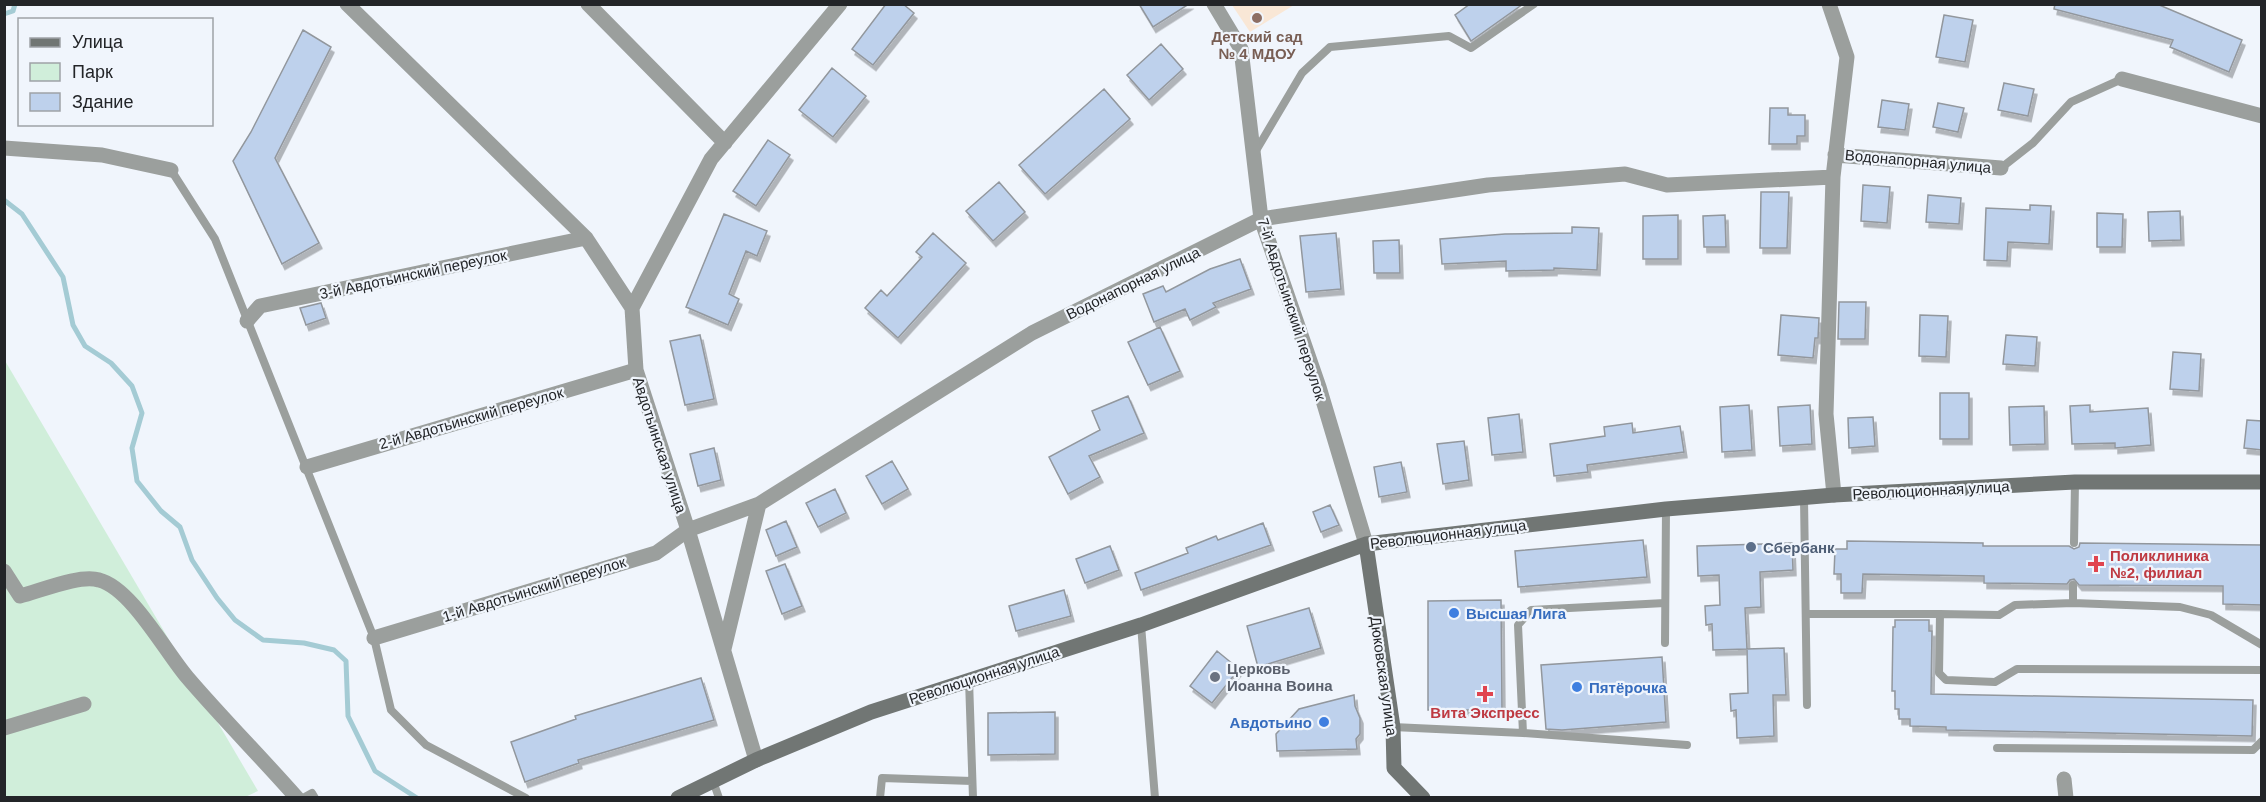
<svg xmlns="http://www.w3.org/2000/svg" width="2266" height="802" font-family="Arial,sans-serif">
  <defs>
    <filter id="shadow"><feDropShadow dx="3" dy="5.5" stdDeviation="0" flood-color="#0004"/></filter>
  </defs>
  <rect width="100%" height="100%" fill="#f0f5fc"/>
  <path fill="#f9e7d6" d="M1232 5H1294L1250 32Z"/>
  <path fill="#d0eeda" d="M4 359 258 791 243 798 5 797Z"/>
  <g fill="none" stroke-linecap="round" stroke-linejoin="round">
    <path stroke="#a4cbd4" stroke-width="5" d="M4 14 13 11 15 4
      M4 200 22 214 63 277 73 325 85 346 111 363 132 386 142 413 132 448 137 481 161 511 180 527 192 560 217 598 235 620 263 640 304 643 334 650 346 661 348 716 375 771 417 798"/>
  </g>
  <path fill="#bed1ec" stroke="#92979d" stroke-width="1.5" filter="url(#shadow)" d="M886 4H903L914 13 873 65 852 49Z
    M1139 4H1189L1153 27Z
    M1470 4H1523L1471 41 1455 15Z
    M2055 4H2157L2242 40 2229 72 2170 47 2173 40 2054 9Z
    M1944 15 1973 20 1965 62 1936 57Z
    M303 30 331 47 275 158 319 243 282 264 233 161 251 132Z
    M1161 44 1183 69 1149 100 1127 75Z
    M832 68 866 96 833 137 799 110Z
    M2004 83 2034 89 2028 116 1998 110Z
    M1104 89 1130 119 1045 194 1019 165Z
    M1882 100 1909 104 1905 130 1878 127Z
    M1938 103 1964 108 1958 132 1933 127Z
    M1770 108H1788V115H1805V136H1797V144H1769Z
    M768 140 790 155 756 206 733 191Z
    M999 182 1025 212 993 241 966 211Z
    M1863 185 1890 187 1887 223 1861 221Z
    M1761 192H1789L1787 248H1760Z
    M1928 195 1961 198 1959 224 1926 222Z
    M2030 205 2051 206 2049 244 2008 242 2007 261 1984 260 1986 208 2030 210Z
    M2180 211 2181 240 2149 241 2148 212Z
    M2097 213 2123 214 2122 247H2097Z
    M724 214 767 231 757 256 746 251 729 294 739 299 728 325 686 307Z
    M1678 215V259H1643V216Z
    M1725 215 1726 247H1704L1703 216Z
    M1572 227 1599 228 1597 270 1554 268V270L1506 271V261L1442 264 1440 239 1505 234 1572 233Z
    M933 233 966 263 898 338 865 308 881 290 887 296 922 257 916 252Z
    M1336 233 1341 289 1306 292 1300 236Z
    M1399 240 1400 273H1374L1373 241Z
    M1240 259 1251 289 1213 303 1216 307 1190 320 1185 309 1154 322 1143 294 1163 286 1166 292 1210 269Z
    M1839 302H1866L1865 339H1838Z
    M321 303 326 318 306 325 300 308Z
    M1781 315 1819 318 1818 338H1815L1813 358 1778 355Z
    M1920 315 1948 316 1946 357 1919 356Z
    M1160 327 1180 371 1148 385 1128 342Z
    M700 335 714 399 685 405 670 341Z
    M2006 335 2037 337 2035 366 2003 364Z
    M2173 352 2201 354 2199 391 2170 389Z
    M1940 393H1969V439H1940Z
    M1128 396 1144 433 1089 456 1100 477 1068 494 1049 457 1100 430 1092 411Z
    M1749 405 1752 450 1722 452 1720 407Z
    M1810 405 1812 444 1780 446 1778 407Z
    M2090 405V412L2148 408 2151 445 2115 448V443L2072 444 2070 406Z
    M2044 406 2045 444 2010 445 2009 407Z
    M1519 414 1523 452 1492 455 1488 418Z
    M1873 417 1875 446 1849 448 1848 418Z
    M2247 420 2262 421V450L2244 448Z
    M1632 423 1633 433 1680 426 1684 452 1587 465 1588 472 1554 476 1550 444 1605 436 1604 427Z
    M1464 441 1469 480 1443 484 1437 444Z
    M714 448 721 480 698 486 690 454Z
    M892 461 908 489 882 504 866 476Z
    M1401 462 1407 492 1379 497 1374 467Z
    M835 489 846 513 818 527 806 503Z
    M1330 505 1339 525 1321 532 1313 512Z
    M786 521 797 547 776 556 766 530Z
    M1263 523 1271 545 1141 590 1135 573 1188 553 1186 548 1216 536 1218 540Z
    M1643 540 1647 577 1518 587 1515 551Z
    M1847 541 1983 543V546H2069L2074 549 2079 547 2080 543 2262 545V605L2223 604V586L2079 585 2074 579 2070 580 2067 584 1984 583V576L1863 574 1862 593H1841V574H1834L1835 549H1847Z
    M1792 543 1793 570 1760 572 1761 607 1745 608 1747 649 1713 650 1712 624 1706 625 1705 606 1720 605 1719 575 1698 576 1697 546Z
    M1110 546 1119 570 1085 583 1076 559Z
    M785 564 802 606 782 614 766 571Z
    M1064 590 1071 616 1016 631 1009 606Z
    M1501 600 1502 710H1428V601Z
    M1309 608 1321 648 1258 667 1247 626Z
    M1895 620H1929V631H1932L1931 694 2253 700 2252 736 1946 730V727L1910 726V719H1899V709H1895V691H1892L1893 627H1895Z
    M1784 648 1786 695H1773L1774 736 1737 738 1736 710 1731 711 1730 694 1748 693 1747 649Z
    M1217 651 1239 669 1212 703 1190 686Z
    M1662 657 1666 722 1562 730 1546 729 1541 665Z
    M701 678 714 720 578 760 579 763 525 782 511 742 576 719 575 716Z
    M1354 695 1355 706 1360 718V734L1356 739 1357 749 1277 751 1276 734 1299 709Z
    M1055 712V754L988 755V713Z"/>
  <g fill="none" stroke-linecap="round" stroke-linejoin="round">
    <path stroke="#9b9f9d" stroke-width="8" d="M1254 154 1302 73 1330 47 1449 36 1471 48 1534 4
      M2001 168 2033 143 2071 102 2122 79
      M171 170 215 239 374 638 391 710 426 745 526 798
      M1804 498 1807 705
      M2074 543 2075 482
      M2073 585V603L2180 607 2211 615 2262 645
      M1806 614H1940L1939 673 1946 680 1995 682 2017 669 2262 670
      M1940 614 1999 615 2015 605 2073 603
      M1141 625 1155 798
      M1665 643 1666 509
      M969 680 973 798
      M1393 727 1523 733 1687 745
      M1523 733 1518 625 1531 610 1665 603
      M1997 748 2253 750 2262 741
      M713 781 719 798
      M303 798 312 793 315 798
      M880 798 882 778 972 781"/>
    <path stroke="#9b9f9d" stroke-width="15" d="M347 4 586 238 632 308
      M588 4 725 143
      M1214 4 1241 49 1261 219 1319 387 1366 544
      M1829 4 1847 57 1833 177 1826 414 1834 495
      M2122 79 2262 116
      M4 148 102 155 171 170
      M1835 155 2001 168
      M247 321 260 306 586 238
      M307 467 636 370
      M4 571 20 596C40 591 80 574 99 580 131 588 165 651 187 677 222 718 261 757 297 798
      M374 638 656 553 688 530 759 504 1032 333 1261 219 1488 185 1625 174 1667 185 1833 177
      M724 649 759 504
      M4 728 84 704
      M756 760 688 530 636 370 632 308 711 159 840 4
      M2064 779 2066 798"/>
    <path stroke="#717674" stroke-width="15" d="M1366 544 1393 727 1394 768 1423 798
      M678 798 756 760 871 712 1141 625 1366 544 1666 509 1834 495 2075 482H2262"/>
  </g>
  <circle fill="#8d6e63" stroke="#f0f5fc" stroke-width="2" cx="1257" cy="18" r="6"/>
  <circle fill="#5c6f8a" stroke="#f0f5fc" stroke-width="2" cx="1751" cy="547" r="6"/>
  <g fill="#e0444e" stroke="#f0f5fc" stroke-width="2">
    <path d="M2093 555h6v6h6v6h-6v6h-6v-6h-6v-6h6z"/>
    <path d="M1482 685h6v6h6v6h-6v6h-6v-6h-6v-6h6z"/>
  </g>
  <g fill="#3f7fe0" stroke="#f0f5fc" stroke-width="2">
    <circle cx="1454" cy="613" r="6"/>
    <circle cx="1577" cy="687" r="6"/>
    <circle cx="1324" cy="722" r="6"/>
  </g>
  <circle fill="#6b7280" stroke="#f0f5fc" stroke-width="2" cx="1215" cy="677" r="6"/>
  <g text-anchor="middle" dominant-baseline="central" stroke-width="4.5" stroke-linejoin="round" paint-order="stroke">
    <g font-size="15" font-weight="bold" fill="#785e54" stroke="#f0f5fc">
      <text x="1257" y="36">Детский сад<tspan x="1257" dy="17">№ 4 МДОУ</tspan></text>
    </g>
    <g font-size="15" fill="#232528" stroke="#f0f5fc">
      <text transform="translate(1918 161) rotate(5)">Водонапорная улица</text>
      <text transform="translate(413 274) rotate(-12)">3-й Авдотьинский переулок</text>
      <text transform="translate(1133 283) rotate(-26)">Водонапорная улица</text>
      <text transform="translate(1292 309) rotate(72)">7-й Авдотьинский переулок</text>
      <text transform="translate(471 418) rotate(-16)">2-й Авдотьинский переулок</text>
      <text transform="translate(660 445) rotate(72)">Авдотьинская улица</text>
      <text transform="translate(1931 490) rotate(-3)">Революционная улица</text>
      <text transform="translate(1448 534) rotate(-7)">Революционная улица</text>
      <text transform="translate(534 589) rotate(-17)">1-й Авдотьинский переулок</text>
      <text transform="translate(984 675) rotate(-18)">Революционная улица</text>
      <text transform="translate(1384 676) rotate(82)">Дюковская улица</text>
    </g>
    <g font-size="15" font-weight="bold" fill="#4e5e75" stroke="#f0f5fc" text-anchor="start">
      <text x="1763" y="547">Сбербанк</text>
    </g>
    <g font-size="15" font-weight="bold" fill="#be3a42" stroke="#f0f5fc" text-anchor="start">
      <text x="2110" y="555">Поликлиника<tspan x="2110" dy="17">№2, филиал</tspan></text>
      <text x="1485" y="712" text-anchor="middle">Вита Экспресс</text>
    </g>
    <g font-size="15" font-weight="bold" fill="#366cbe" stroke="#f0f5fc" text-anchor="start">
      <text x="1466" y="613">Высшая Лига</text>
      <text x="1589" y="687">Пятёрочка</text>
      <text x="1312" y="722" text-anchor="end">Авдотьино</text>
    </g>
    <g font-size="15" font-weight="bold" fill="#5b616d" stroke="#f0f5fc" text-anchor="start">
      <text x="1227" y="668">Церковь<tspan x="1227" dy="17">Иоанна Воина</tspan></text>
    </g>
  </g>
  <rect width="2266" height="802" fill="none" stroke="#232528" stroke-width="12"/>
  <rect x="18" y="18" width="195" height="108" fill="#f0f5fc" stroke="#9ea2a7" stroke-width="1.5"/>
  <rect x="30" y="38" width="30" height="9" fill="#717674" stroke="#9ea2a7" stroke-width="1.5"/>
  <text x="72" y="48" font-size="18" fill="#232528">Улица</text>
  <rect x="30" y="63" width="30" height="18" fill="#d0eeda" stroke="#9ea2a7" stroke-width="1.5"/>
  <text x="72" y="78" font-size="18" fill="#232528">Парк</text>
  <rect x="30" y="93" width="30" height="18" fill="#bed1ec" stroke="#9ea2a7" stroke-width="1.5"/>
  <text x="72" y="108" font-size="18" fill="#232528">Здание</text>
</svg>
